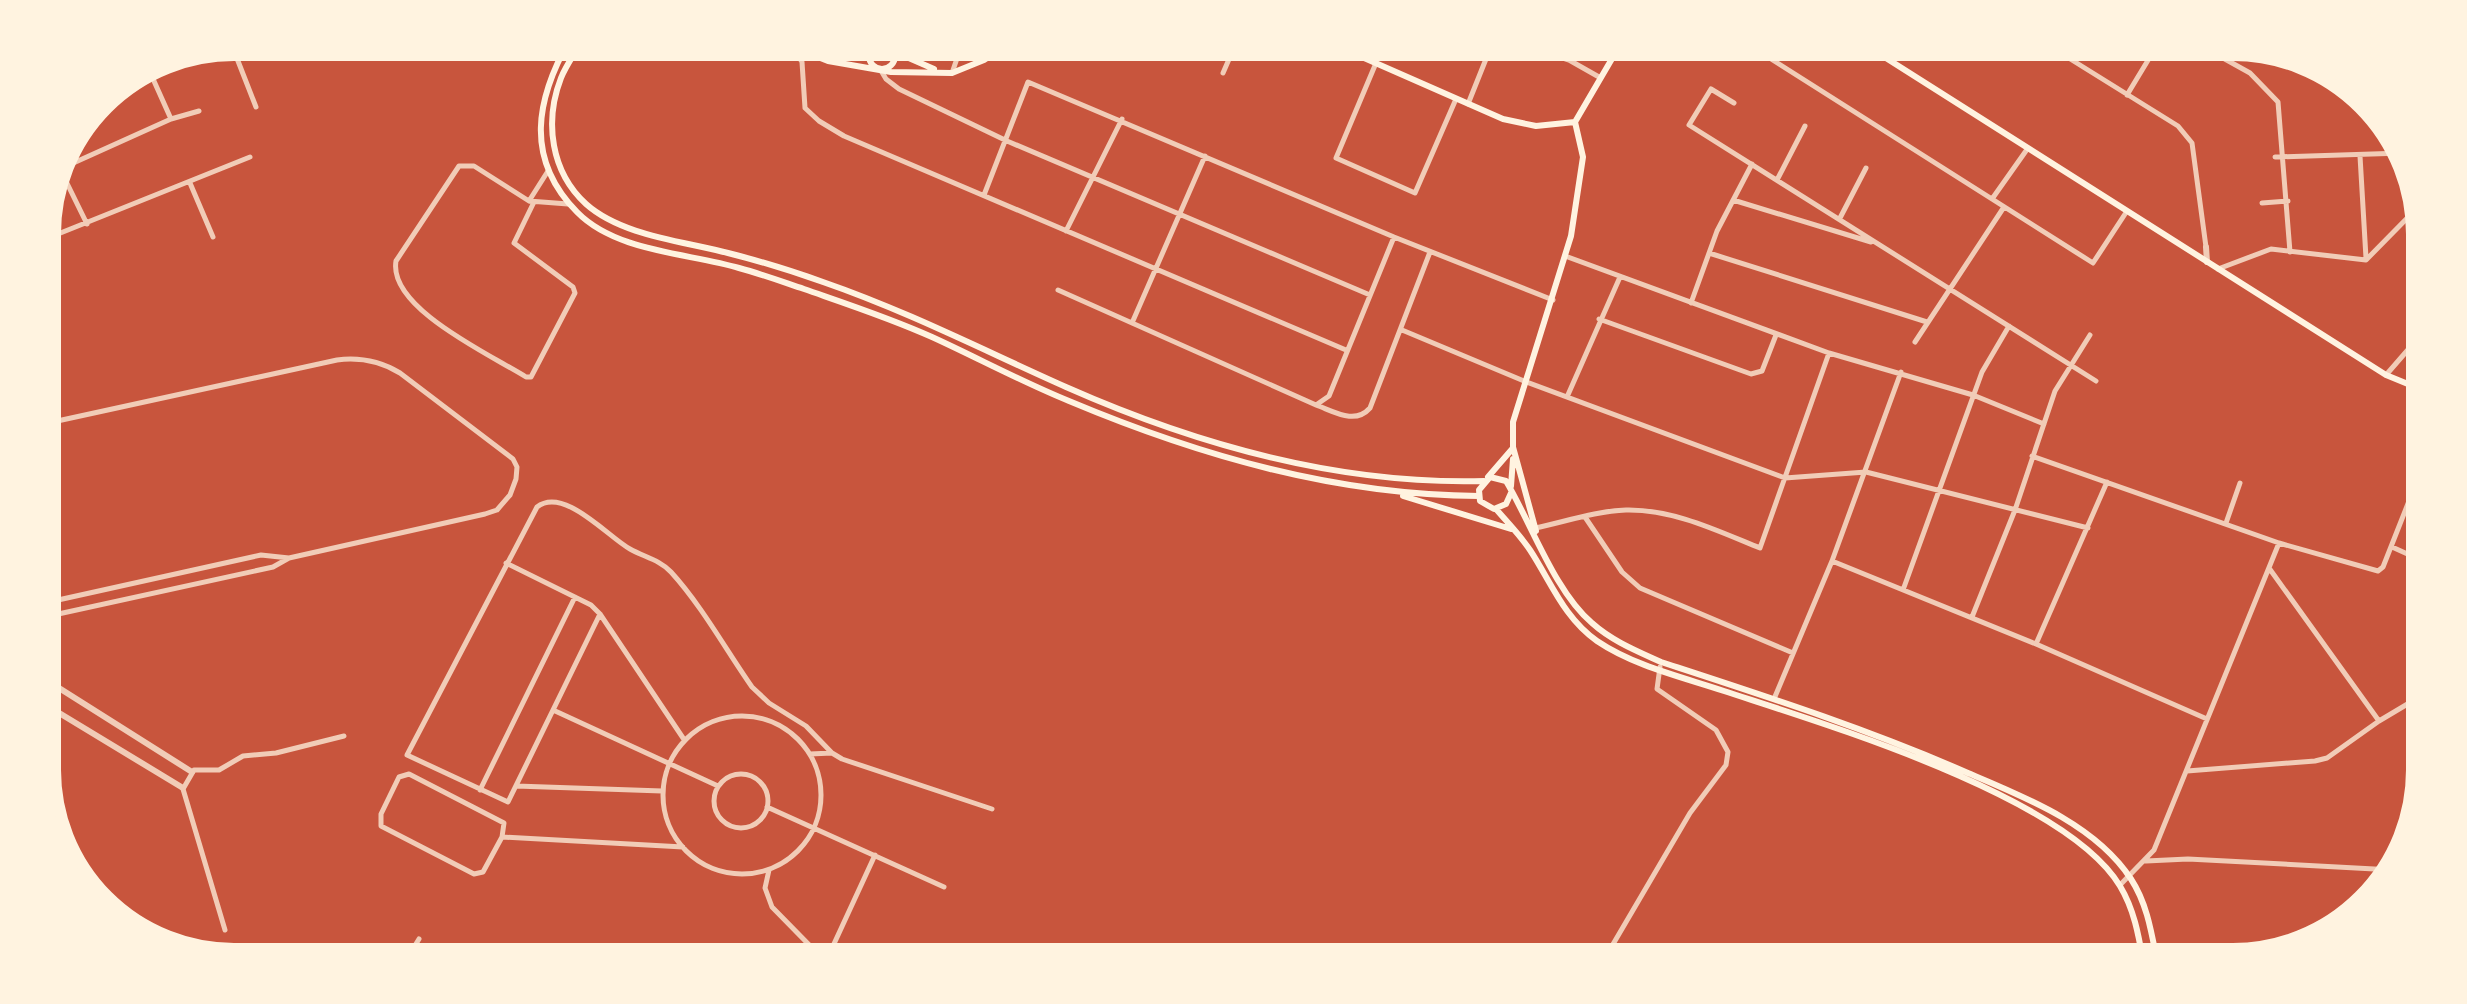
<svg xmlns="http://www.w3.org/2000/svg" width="2467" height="1004" font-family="Rubik,sans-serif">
  <rect width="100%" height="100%" fill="#c8553d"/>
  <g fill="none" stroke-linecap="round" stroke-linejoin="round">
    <path stroke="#f1ccb7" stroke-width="5" d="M229 38 256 107
      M1520 44 1569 60 1599 77
      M1749 45 2093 263 2127 211
      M2051 47 2178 126 2192 143 2206 247
      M793 48 802 62 805 108 819 121 844 136 1346 350
      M2205 48 2250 73 2278 102 2290 252
      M1885 57 1892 46
      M1376 63 1336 158 1415 193 1456 99
      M880 69 886 79 899 89 1007 141 1370 295
      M952 73 963 41
      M1223 73 1236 43
      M2127 95 2156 47
      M1734 103 1711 89 1689 125 2096 381
      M1468 104 1492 44
      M171 119 199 111
      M2360 156 2366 258
      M2275 157 2403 153
      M55 158 60 169 171 119 145 61
      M60 169 87 224
      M548 171 529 201 568 204
      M1777 180 1805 126
      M190 183 213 237
      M984 195 1028 82 1394 237 1553 300
      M1992 199 2028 148
      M1733 200 1871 242
      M529 201 474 166H459L396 261C388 308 491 355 526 377H531L575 293 573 287 514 243 534 202
      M2262 203 2288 201
      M1840 218 1866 168
      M1066 231 1122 119
      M38 242 250 157
      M1709 253 1927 322
      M1565 256 1829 353 1973 395 2044 424
      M2218 269 2271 249 2366 260 2425 200
      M1058 290 1316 405 1329 396 1394 237
      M1691 303 1717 231 1752 164
      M1599 319 1751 374 1762 371 1776 335
      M1132 323 1205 156
      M1402 330 1524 381 1785 478 1866 472 2088 528
      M1915 342 2004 207
      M2386 375 2426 329
      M1567 397 1620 277
      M1316 405C1335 412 1355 425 1370 408L1430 252
      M39 425 337 360C360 357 380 361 400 373L513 459 517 467 516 479 510 495 497 510 485 514 289 558 273 567 40 618
      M2032 456 2279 543
      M1585 517 1622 572 1640 588 1793 653
      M2226 523 2240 483
      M1535 528C1564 522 1596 511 1626 510 1673 509 1718 531 1760 548L1829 353
      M2392 547 2423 561
      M1832 561 2036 644 2207 719
      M506 563 591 605 600 614 683 738
      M1903 590 1982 372 2009 326
      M40 604 261 555 289 558
      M600 614 508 802 407 755 537 507C564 486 608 537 630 549 644 557 660 560 671 572 702 606 726 650 752 687L769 703 806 726 832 753 842 759 992 809
      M1972 617 2015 510 2055 391 2090 335
      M2036 644 2107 482
      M1774 699 1832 561 1901 372
      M553 710 718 786
      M663 795a79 79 0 1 1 158 0a79 79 0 1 1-158 0Z
      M2379 721 2421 696
      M810 754 832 753
      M2187 771 2315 761 2327 758 2379 721 2269 568
      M714 801a27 27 0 1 1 54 0a27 27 0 1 1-54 0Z
      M409 774 504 823 502 837 483 872 474 874 381 826V814L399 777Z
      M516 786 662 791
      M480 790 575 597
      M767 807 944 887
      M502 837 683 847
      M2146 861 2188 859 2393 870
      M769 870 765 888 772 907 823 959
      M2120 885 2154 850 2279 543 2378 571 2383 567 2424 463
      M225 930 183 789 194 770H219L243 756 276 753 344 736
      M408 957 419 939
      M827 959 875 855
      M951 960 965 956 972 960
      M1602 963 1690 813 1726 765 1728 752 1716 730 1657 689 1660 667"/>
    <path stroke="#f1ccb7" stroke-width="6" d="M2206 247 2207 262
      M40 676 192 772
      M41 702 183 788"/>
    <path stroke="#fff3e0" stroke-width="6" d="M570 39C536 99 524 158 577 212 616 252 688 253 739 268 761 274 783 282 804 289 847 304 890 318 932 337 978 358 1022 382 1069 401 1200 456 1336 495 1479 496
      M583 39C576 52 566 65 561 78 544 122 551 172 586 204 622 236 683 241 728 253 760 261 792 271 823 282 907 311 985 351 1066 387 1197 445 1340 485 1484 481
      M775 40 828 61 891 72 952 73 984 60 1012 42
      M1330 43 1503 119 1536 126 1575 122
      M869 56a13 13 0 1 1 26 0a13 13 0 1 1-26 0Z
      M1867 46 2386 375 2425 391
      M803 49 832 53 872 47
      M895 52 934 69
      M1575 122 1620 45
      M1488 477 1513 448
      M1511 486 1513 459
      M1511 493 1506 504 1494 509 1480 501 1479 490 1490 477 1506 481C1531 523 1555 592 1592 623 1612 641 1637 651 1661 662 1765 696 1868 729 1968 773 2025 797 2096 825 2131 879 2148 905 2152 936 2158 966
      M1403 496 1511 529
      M1496 509C1508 523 1520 535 1530 550 1551 582 1564 618 1597 641 1634 666 1682 677 1724 691 1824 724 2066 796 2120 886 2135 911 2139 938 2144 966
      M1536 531 1513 447V422L1571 236 1583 157 1575 122"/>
  </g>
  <path d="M0 0H2467V1004H0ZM234 55H2233A179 179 0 0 1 2412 234V770A179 179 0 0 1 2233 949H234A179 179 0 0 1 55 770V234A179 179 0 0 1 234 55Z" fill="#fff3e0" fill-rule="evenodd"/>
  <path fill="none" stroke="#fff3e0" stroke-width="12" d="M234 55H2233A179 179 0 0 1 2412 234V770A179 179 0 0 1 2233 949H234A179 179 0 0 1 55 770V234A179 179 0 0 1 234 55Z"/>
</svg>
